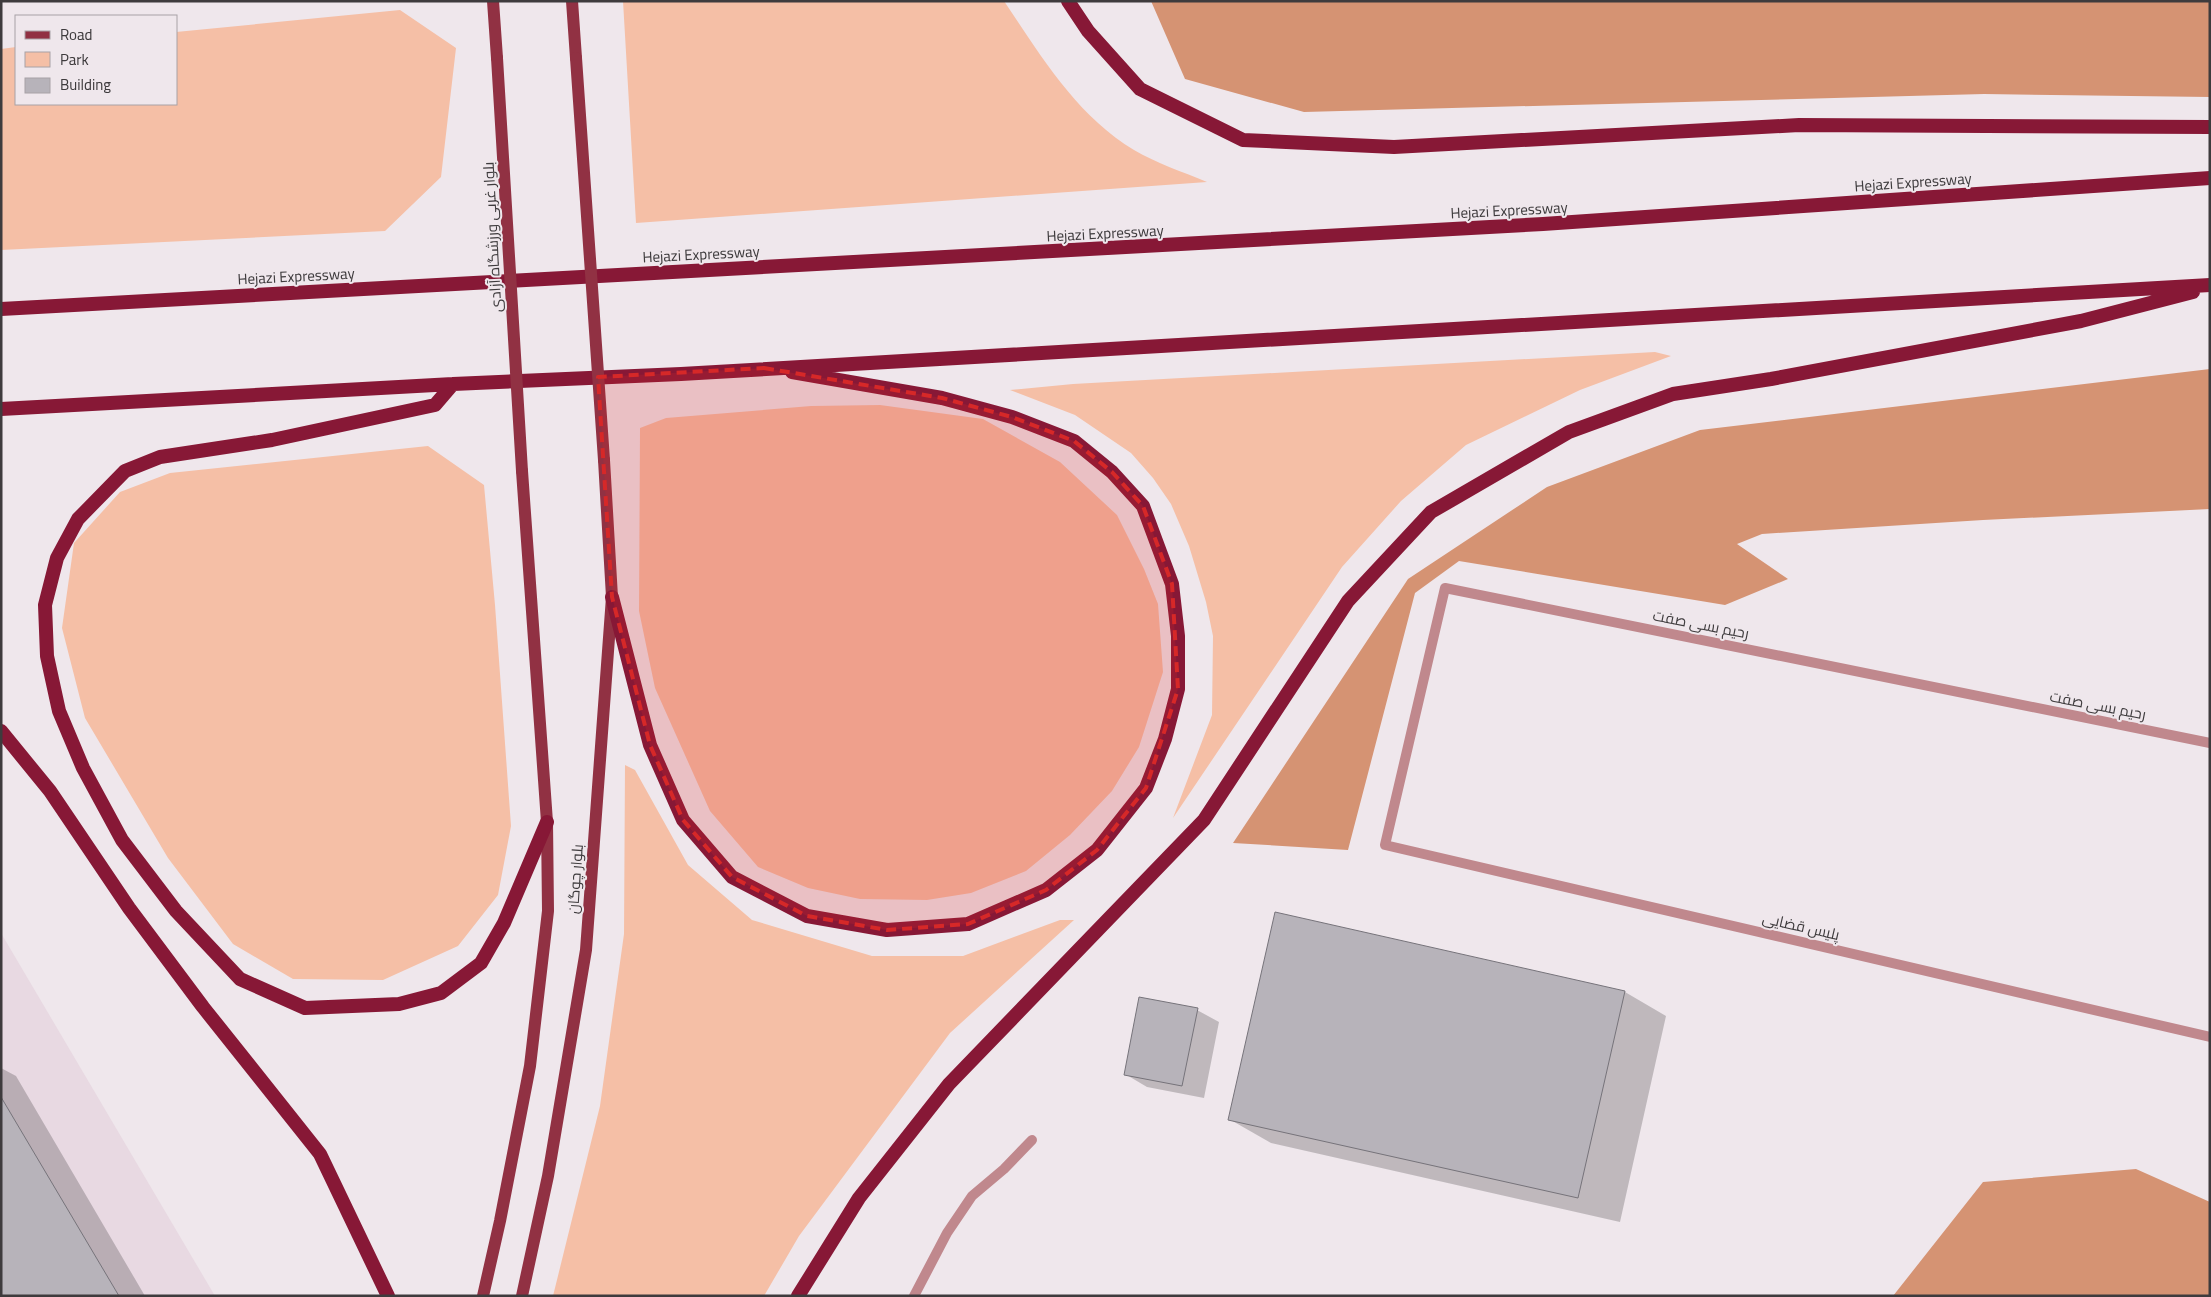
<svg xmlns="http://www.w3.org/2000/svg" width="2211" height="1297" font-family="Georgia,Cairo,serif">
  <rect width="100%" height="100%" fill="#efe7ec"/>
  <path fill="#e8d9e2" d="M1 933 215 1296H1Z"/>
  <path fill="#f5bfa6" d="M623 1H1004C1041 56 1076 115 1134 150 1156 163 1183 172 1207 182L636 223Z
    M400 10 456 48 441 177 385 231 1 250V49L16 47V104H176V32Z
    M1655 352 1671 356 1580 390 1466 445 1401 501 1342 567 1173 818 1212 715 1213 636 1206 602 1189 546 1171 504 1153 478 1131 453 1075 415 1010 390 1073 384Z
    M880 405 983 419 1060 462 1117 515 1144 569 1158 604 1163 672 1139 747 1112 791 1070 835 1026 871 971 893 927 900 860 899 808 888 758 867 710 811 655 688 639 611 640 428 666 418 811 406Z
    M428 446 484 485 495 605 511 826 498 895 458 946 383 980 293 979 233 944 168 858 85 718 62 628 74 543 120 492 170 473Z
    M625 765 635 770 688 865 752 920 872 956H963L1060 920H1074L950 1033 799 1236 764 1296H553L600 1106 624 934Z"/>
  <path fill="#d59373" d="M1151 1H2210V97L1984 94 1304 112 1185 79Z
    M2210 369V509L1983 520 1762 534 1737 544 1788 579 1725 605 1459 561 1415 593 1348 850 1233 843 1408 579 1547 487 1700 430Z
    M2136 1169 2210 1202V1296H1893L1983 1182Z"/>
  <path fill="#0003" d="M1276 914 1625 992 1666 1016 1620 1222 1271 1143 1229 1119Z
    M1197 1010 1219 1022 1204 1098 1147 1087 1125 1074Z
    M1 1068 16 1076 145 1296H1Z"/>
  <path fill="#b7b3ba" stroke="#76737a" d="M1275 912 1625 991 1578 1198 1228 1120Z
    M1139 997 1198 1008 1182 1086 1124 1075Z
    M1 1097 119 1296H1Z"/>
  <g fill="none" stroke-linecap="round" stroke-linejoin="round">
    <path stroke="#c0888d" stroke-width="10" d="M914 1296 947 1233 972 1196 1004 1169 1032 1140"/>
    <path stroke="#c0888d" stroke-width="10" d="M2210 743 1445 588 1385 845 2210 1037"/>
    <path stroke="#913143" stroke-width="12" d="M493 1 497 58
      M572 1 576 58
      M483 1296 500 1221 530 1066 548 911 547 822 522 471
      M522 1296 548 1176 586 950 612 597 604 460"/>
    <path stroke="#871836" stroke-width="14" d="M1068 1 1088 31 1140 89 1243 140 1394 147 1799 125 2210 127
      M1 309 1543 224 2210 178
      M453 384 435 405 272 440 160 457 125 471 78 519 57 558 45 605 47 656 59 711 83 768 122 840 176 911 240 979 305 1008 399 1004 441 993 481 963 504 923 547 822
      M1 409 453 384 681 374 2210 285
      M612 597 650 745 683 820 732 877 807 916 887 930 968 924 1046 890 1097 850 1146 788 1165 739 1178 689V636L1172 584 1143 506 1112 472 1074 441 1012 417 942 398 792 372
      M1 731 50 791 129 908 203 1007 320 1154 388 1296
      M798 1296 859 1198 949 1084 1204 820 1348 601 1431 512 1569 432 1673 394 1771 379 2081 321 2193 292"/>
    <path stroke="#913143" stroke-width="12" d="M497 58 522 471
      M576 58 604 460"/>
  </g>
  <path fill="#d62828" fill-opacity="0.2" stroke="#d62828" stroke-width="4" stroke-dasharray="10 6" stroke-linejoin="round" d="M764 368 942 398 1012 417 1074 441 1112 472 1143 506 1172 584 1178 689 1146 788 1097 850 1046 890 968 924 887 930 807 916 732 877 683 820 650 745 612 597 598 377Z"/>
  <g text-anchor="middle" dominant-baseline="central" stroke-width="4" stroke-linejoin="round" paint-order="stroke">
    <g font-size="15" fill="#3e3b3d" stroke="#efe7ec">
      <text transform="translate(1913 182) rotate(-4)">Hejazi Expressway</text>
      <text transform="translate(1509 210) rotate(-3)">Hejazi Expressway</text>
      <text transform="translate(1105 233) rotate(-3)">Hejazi Expressway</text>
      <text transform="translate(492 237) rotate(-93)">بلوار غربی ورزشگاه آزادی</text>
      <text transform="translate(701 254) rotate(-3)">Hejazi Expressway</text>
      <text transform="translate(296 276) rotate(-3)">Hejazi Expressway</text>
      <text transform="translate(1701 624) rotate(11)">رحیم بسی صفت</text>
      <text transform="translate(2098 705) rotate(11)">رحیم بسی صفت</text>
      <text transform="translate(575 879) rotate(-86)">بلوار چوگان</text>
      <text transform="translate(1801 926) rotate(13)">پلیس قضایی</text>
    </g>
  </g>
  <rect width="2211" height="1297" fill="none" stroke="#3e3b3d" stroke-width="5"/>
  <rect x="15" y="15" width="162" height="90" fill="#efe7ec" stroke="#a8a2a6"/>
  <rect x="25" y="31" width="25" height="8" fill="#913143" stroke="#a8a2a6"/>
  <text x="60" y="40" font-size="15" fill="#3e3b3d">Road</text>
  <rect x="25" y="52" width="25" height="15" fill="#f5bfa6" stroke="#a8a2a6"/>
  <text x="60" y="65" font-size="15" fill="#3e3b3d">Park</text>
  <rect x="25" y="78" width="25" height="15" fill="#b7b3ba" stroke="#a8a2a6"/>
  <text x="60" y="90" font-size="15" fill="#3e3b3d">Building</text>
</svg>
